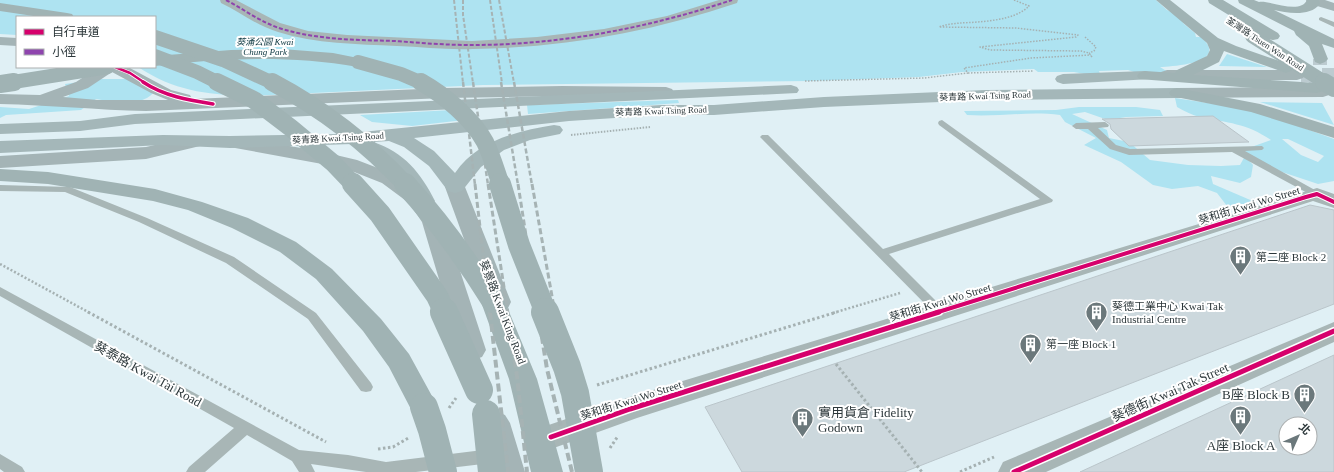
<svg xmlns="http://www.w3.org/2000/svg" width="1334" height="472" font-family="'Times New Roman','Noto Sans TC',serif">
  <rect width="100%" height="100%" fill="#e0f0f5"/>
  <path fill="#aee3f1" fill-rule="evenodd" d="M0 0H1156L1167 10 1177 14 1184 24 1195 33 1196 37H1201C1230 63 1175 66 1160 67L1168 72 1146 76 1128 70 1099 71 1101 77 1074 72H1038L1034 69 962 72 919 77 810 81 483 85 247 96C204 94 175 91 138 67H155V17H17V35L0 34Z
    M1227 54 1267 67 1219 66Z
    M100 79H140L159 86C156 90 152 95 147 98 131 106 113 102 96 99L81 110 6 115 0 118V107L29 109 69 96 65 84Z
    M1175 98 1254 110 1334 139V181L1318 184 1267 167 1243 150 1271 140C1246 123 1228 123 1200 117 1192 115 1184 111 1177 107ZM1282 139H1288L1324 156 1318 162 1301 155Z
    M678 100 679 103 528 114 527 105Z
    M1260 102 1322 103 1334 125Z
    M1079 107H1136L1160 110 1163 116 1126 117 1108 120 1085 112 1072 114 1107 130 1109 138 1129 142 1150 160 1188 165 1221 166 1240 165 1245 156 1253 165 1251 177 1240 183 1211 176 1213 184 1255 202 1246 211 1227 206 1217 193 1198 186 1172 189 1153 185 1121 162 1084 145 1096 138 1065 122 1060 115C1029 111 999 117 967 115L964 111 1056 110Z
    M452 110 464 120 412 126 372 122 360 115Z"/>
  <path fill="#ccd8dd" stroke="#bac5ca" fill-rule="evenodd" d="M1213 116 1249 142 1129 146 1111 129 1110 124 1102 119Z
    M1310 205 1334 210V304L904 472H742L705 407Z
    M1334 355V472H1080ZM1286 424H1310V448H1286Z"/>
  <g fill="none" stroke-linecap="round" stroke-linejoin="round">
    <path stroke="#bccbd0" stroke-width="14" stroke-dasharray="14 7" stroke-linecap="butt" d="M1301 75H1334"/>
    <path stroke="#bccbd0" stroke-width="14" stroke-dasharray="14 7" stroke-linecap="butt" d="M1308 82 1320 66V59"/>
    <path stroke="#a5b1b2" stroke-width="1.5" stroke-dasharray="1.5 1.5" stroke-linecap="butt" d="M1014 0 1029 6C1015 21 980 22 960 23 953 24 946 24 939 27L1016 28 1078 35 1076 37 980 47 990 50 1081 51 1089 53 1092 57
      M1085 37 1096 47 1094 51 1089 53
      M968 73 1034 71
      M805 81 924 78 968 73 964 68 1031 58 1091 55"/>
    <path stroke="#a5b1b2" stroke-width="2" stroke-dasharray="1.5 1.5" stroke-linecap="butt" d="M571 135 650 127"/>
    <path stroke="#a5b1b2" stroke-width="2.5" stroke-dasharray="2 2" stroke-linecap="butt" d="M0 264 90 313
      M833 313 900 293"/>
    <path stroke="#a5b1b2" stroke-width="3" stroke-dasharray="2.5 2.5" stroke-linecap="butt" d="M88 312 326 442
      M836 364 922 472
      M597 385 837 312
      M449 408 456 398
      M610 448 618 436
      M378 449 393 447 410 437
      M960 472 994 457"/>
    <path fill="#a8b6b6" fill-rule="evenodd" d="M1321 17 1334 22V27L1319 20V18Z
      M942 120 1053 200 1052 202 889 254 944 309 946 312 944 315 940 316 936 315 760 137 762 135H768L883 249 1040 199 939 125 938 123 939 121Z
      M1105 122 1109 125 1108 127 1098 128 1116 145 1130 149 1262 146 1264 148 1262 150 1245 151 1322 194 1317 197 1313 196 1232 152 1129 155 1110 149 1088 129H1076L1072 126 1076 123Z
      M0 185 70 187 147 218 234 257 316 313 371 383 373 387 371 391 366 392 361 391 308 319 226 263 139 222 65 192 0 191Z
      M0 287 299 450 348 455 386 462 491 449 496 451 499 456 496 461 491 463 416 472H366L311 464 315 472H299L292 461 247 435 205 472H186L189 467 234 428 0 296Z
      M0 454 22 467 25 472H4L0 469Z"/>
    <path fill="#a8b6b6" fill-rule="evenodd" d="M220 0H236L280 23 308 31 347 35 472 41 537 37 604 29 667 16 719 0H738L737 3C651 32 563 48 473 49 448 50 422 47 397 46 357 44 316 44 278 32 257 26 240 12 221 3Z
      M1317 188 1334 194V208L1313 201 637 418 551 449 540 446 536 437 540 428 630 397Z
      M1334 322V342L1046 472H998L1003 462Z"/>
    <path fill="#a4b4b6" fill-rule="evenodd" d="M1306 0H1325L1334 3V11L1307 3Z
      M0 37 17 38V46L0 45Z
      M99 67H128L171 90 190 95 192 99 444 88 562 86 666 87 672 89 674 92 672 95 666 97 562 96 444 98 146 111C97 110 49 105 0 104V94L40 95 76 82ZM112 72 151 93 168 100H98L63 97 88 88Z
      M1167 70H1297L1303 72 1305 75 1303 78 1297 80H1167L1161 78 1159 75 1161 72Z
      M1323 87 1329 89 1331 92 1329 95 1323 97 1177 98 1171 96 1169 93 1171 90 1177 88Z
      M194 136 200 138 203 142 200 146 146 159 0 168V156L146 147Z
      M230 136 319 151 357 160 396 175 423 195 444 222 486 350 482 357 473 360 464 357 460 350 422 222 409 203 382 183 344 168 224 146 221 142 224 138Z
      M455 181 462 183 465 187 511 302 508 308 499 310 490 308 487 302 445 187 448 183Z
      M495 411 505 415 510 423 525 472H493L480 423 485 415Z"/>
    <path fill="#a4b7b9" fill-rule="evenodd" d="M1145 71 1151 73 1153 76 1151 79 1063 84 1057 82 1055 79 1057 76 1063 74Z
      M791 85 797 87 799 90 797 93 135 124 80 131 0 134V124L80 121 135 114Z
      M1177 88 1183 90 1185 93 1183 96 1177 98 986 100 824 107 714 115H661L569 121 414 138 434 151 455 173C477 140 518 131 554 125L560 126 563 130 560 134 530 140 504 150 481 167 462 191 455 193 448 191 429 166 404 147 389 141 373 142C404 152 421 173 435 201L432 205 425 207 418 205C407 190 403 174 387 163 378 156 356 151 352 144L230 148 163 145 0 153V141L163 135 230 136 342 134 569 111 661 105H714L824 97 986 90Z"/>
    <path fill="#a0b3b4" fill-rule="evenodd" d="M1156 0H1170L1218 38 1236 46 1291 65 1294 68 1291 71 1286 73 1224 51 1219 62 1193 75 1317 83 1323 85 1325 88 1323 91 1317 93 1139 79 1137 76 1139 73 1145 71 1175 73 1177 70 1207 56 1210 50 1207 43Z
      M1208 0H1223L1278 33 1280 36 1278 39 1273 40 1268 39 1209 3Z
      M1238 0H1254L1259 2C1270 0 1300 15 1307 0H1319L1320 4C1310 17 1287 13 1274 10L1334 39V48L1322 44 1328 59 1325 62 1320 64 1315 62 1309 46 1296 35 1294 31 1239 3Z
      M0 3 67 13 72 14 74 17H40L0 11Z
      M282 49 333 53 363 59 366 62 363 65 358 67C290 55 223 58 155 66V56L231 50Z
      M1177 88 1260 104 1334 127V138L1251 112 1171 96 1169 93 1171 90Z
      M0 169 48 172 155 189 202 202 248 218 296 242 332 269 381 319 409 354 438 407 434 415 424 418 414 415 389 367 363 331 316 279 280 252 232 228 188 210 153 201 48 184 0 181Z
      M493 294 502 296 505 302 537 379 563 472H531L509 379 481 302 484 296Z"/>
    <path stroke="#a6b3b4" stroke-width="2" stroke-dasharray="4 2" stroke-linecap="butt" d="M454 0 463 83
      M463 0V15L473 83
      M490 0 502 83
      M499 0 514 83"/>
    <path stroke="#a6b3b4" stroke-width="2.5" stroke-dasharray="5 2.5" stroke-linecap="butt" d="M463 82 475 185
      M473 82 488 185
      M501 82 518 185
      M514 82 532 185"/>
    <path stroke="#a6b3b4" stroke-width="3" stroke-dasharray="6 3" stroke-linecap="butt" d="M475 184 490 313
      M488 184 508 313
      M518 184 538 313
      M532 184 555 313"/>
    <path stroke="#a6b3b4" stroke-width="4" stroke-dasharray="8 4" stroke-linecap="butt" d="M490 312 508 472
      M507 312 517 376 527 472
      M538 312 547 369 572 472
      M554 312 564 366 588 472"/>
    <path stroke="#a0b3b4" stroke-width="14" d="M1252 36 1326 83
      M155 37 223 60 273 83
      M155 56 197 72 219 83
      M358 62 401 74 422 83
      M7 83 108 67"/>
    <path stroke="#a0b3b4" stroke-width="18" d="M217 82 254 100 291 128 333 163 354 185
      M272 82C323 109 367 143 406 185
      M421 82C444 95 472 118 485 142 492 156 496 171 501 185
      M1324 82 1334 88
      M0 84 14 82"/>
    <path stroke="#a0b3b4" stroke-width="22" d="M353 184 380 214 437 296 445 313
      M405 184C439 221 467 260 493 302
      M500 184 519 245 546 313"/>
    <path stroke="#a0b3b4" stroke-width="28" d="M444 312 479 390
      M545 312 567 367 575 393 589 472
      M424 407 432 430 443 472
      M486 414 492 472"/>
    <path stroke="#8e44ad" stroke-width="2" stroke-dasharray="4 2" stroke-linecap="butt" d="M226 0C245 10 262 23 282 29 319 40 358 40 396 41 421 43 446 45 471 45 560 45 648 28 732 0"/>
    <defs>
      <path id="cycleway-far3" d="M115 67 130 73 145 83"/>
      <path id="cycleway-far2" d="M143 82C164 96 188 100 213 104"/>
      <path id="cycleway-far1" d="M935 313 1306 197 1317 194 1334 202"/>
      <path id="cycleway" d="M551 437 630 409 939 312
        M1014 472 1334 331"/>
    </defs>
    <use href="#cycleway-far3" stroke="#fff" stroke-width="4"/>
    <use href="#cycleway-far2" stroke="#fff" stroke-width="5.5"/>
    <use href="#cycleway-far1" stroke="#fff" stroke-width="6"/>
    <use href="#cycleway" stroke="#fff" stroke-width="8"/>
    <use href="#cycleway-far3" stroke="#d6006c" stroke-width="2.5"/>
    <use href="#cycleway-far2" stroke="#d6006c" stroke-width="3.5"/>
    <use href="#cycleway-far1" stroke="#d6006c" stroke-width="4"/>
    <use href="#cycleway" stroke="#d6006c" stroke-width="5"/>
  </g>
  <defs>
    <symbol id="building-pin" viewBox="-11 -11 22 30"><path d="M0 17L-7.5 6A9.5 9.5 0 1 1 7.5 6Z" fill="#6b787b" stroke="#fff"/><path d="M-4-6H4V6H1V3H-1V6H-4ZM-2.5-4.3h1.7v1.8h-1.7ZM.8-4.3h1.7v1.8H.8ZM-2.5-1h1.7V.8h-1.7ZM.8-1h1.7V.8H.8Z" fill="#fff"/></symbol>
  </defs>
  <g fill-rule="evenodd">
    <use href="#building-pin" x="1228" y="244" width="25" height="34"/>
    <use href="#building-pin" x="1084" y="300" width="25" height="34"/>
    <use href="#building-pin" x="1018" y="332" width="25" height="34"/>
    <use href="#building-pin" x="1292" y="382" width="25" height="34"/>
    <use href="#building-pin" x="1228" y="404" width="25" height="34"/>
    <use href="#building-pin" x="790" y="406" width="25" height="34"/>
  </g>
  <g text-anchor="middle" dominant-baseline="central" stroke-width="4" stroke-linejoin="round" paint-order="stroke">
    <g font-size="9" font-style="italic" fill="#0a353f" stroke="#fff">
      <text x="265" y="42">葵涌公園 Kwai<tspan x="265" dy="10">Chung Park</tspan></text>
    </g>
    <g font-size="9" fill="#2c373a" stroke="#fff">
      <text transform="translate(1265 44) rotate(33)">荃灣路 Tsuen Wan Road</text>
      <text transform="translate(985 96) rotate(-2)">葵青路 Kwai Tsing Road</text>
      <text transform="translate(661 111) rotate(-2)">葵青路 Kwai Tsing Road</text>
      <text transform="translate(338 138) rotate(-3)">葵青路 Kwai Tsing Road</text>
    </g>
    <g font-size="11" fill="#2c373a" stroke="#fff">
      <text transform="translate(1249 205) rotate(-17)">葵和街 Kwai Wo Street</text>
      <text transform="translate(940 302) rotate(-17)">葵和街 Kwai Wo Street</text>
      <text transform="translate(503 312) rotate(69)">葵景路 Kwai King Road</text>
      <text transform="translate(631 400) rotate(-18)">葵和街 Kwai Wo Street</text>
    </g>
    <g font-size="11" fill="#2c373a" stroke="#fff" text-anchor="start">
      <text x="1256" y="257">第二座 Block 2</text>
      <text x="1112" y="306">葵德工業中心 Kwai Tak<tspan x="1112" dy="13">Industrial Centre</tspan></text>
      <text x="1046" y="344">第一座 Block 1</text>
    </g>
    <g font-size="13" fill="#2c373a" stroke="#fff">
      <text transform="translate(148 374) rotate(29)">葵泰路 Kwai Tai Road</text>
      <text transform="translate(1170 392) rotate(-24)">葵德街 Kwai Tak Street</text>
    </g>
    <g font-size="13" fill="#2c373a" stroke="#fff" text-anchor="end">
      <text x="1290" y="394">B座 Block B</text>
      <text x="818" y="412" text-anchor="start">實用貨倉 Fidelity<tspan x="818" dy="15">Godown</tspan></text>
      <text x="1241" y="445" text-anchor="middle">A座 Block A</text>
    </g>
  </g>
  <rect x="16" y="16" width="140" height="52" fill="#ffffff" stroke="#abafb0"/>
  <rect x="24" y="29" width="20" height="6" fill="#d6006c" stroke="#abafb0"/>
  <text x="52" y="36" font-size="12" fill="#2c373a">自行車道</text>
  <rect x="24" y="49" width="20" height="6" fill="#8e44ad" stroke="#abafb0"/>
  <text x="52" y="56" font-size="12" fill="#2c373a">小徑</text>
  <g transform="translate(1298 436) rotate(45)"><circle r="19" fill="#ffffff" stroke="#abafb0"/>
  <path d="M0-3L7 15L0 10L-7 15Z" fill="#6b787b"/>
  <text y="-6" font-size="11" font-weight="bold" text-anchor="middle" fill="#2c373a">北</text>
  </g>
</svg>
